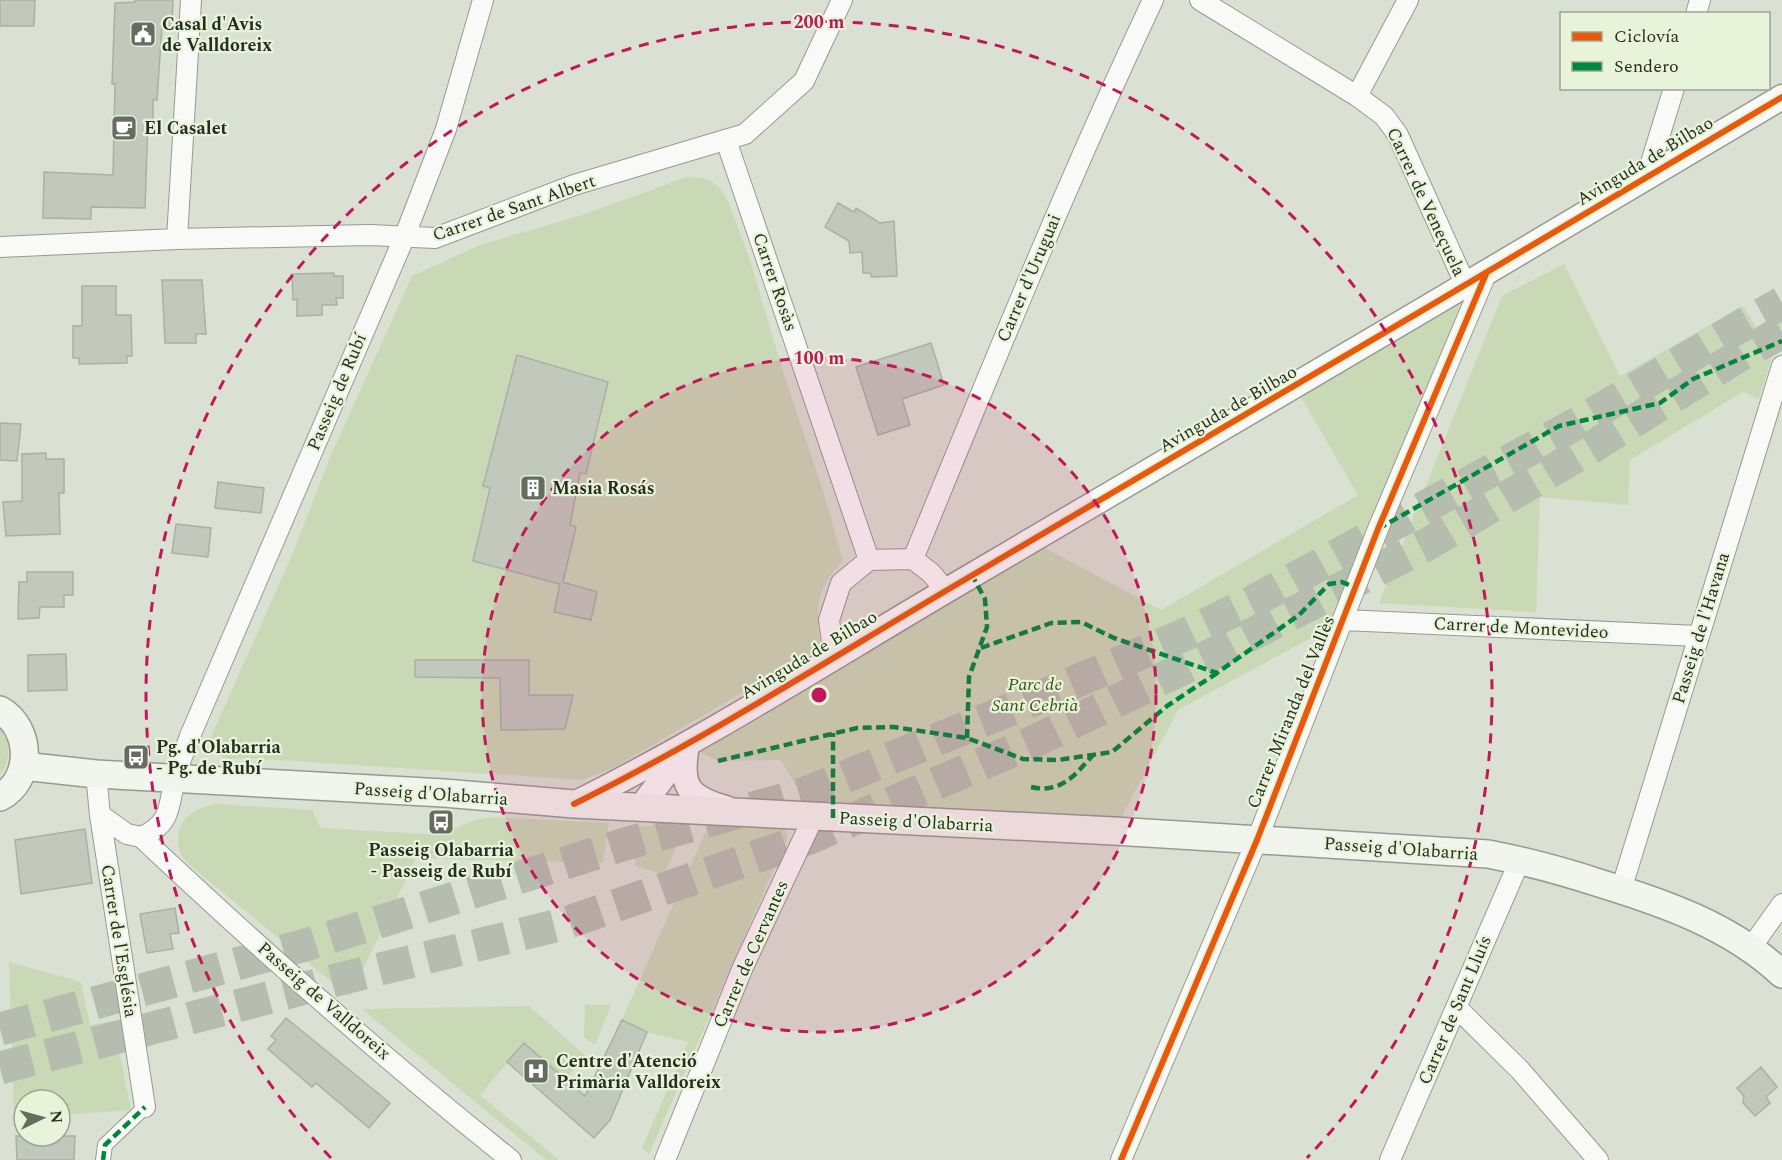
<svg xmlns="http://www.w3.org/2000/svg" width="1782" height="1160" font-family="Spectral,serif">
  <rect width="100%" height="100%" fill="#dae1d2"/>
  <path fill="#c9d9b5" d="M687 177 701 178 711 181 719 187 728 201 750 260 782 368 823 490 843 561C815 589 816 610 820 647L615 767 583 780 247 758 225 759 210 745 211 737 292 555 331 455 412 276 480 245 579 216Z
    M1564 264 1620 376 1743 306 1756 327 1782 311V324L1759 399 1743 392 1630 460 1628 505 1540 497 1536 612 1379 603 1502 296Z
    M1475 281 1344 620 1178 710 1114 831 814 816 781 760 718 761 687 745 1032 541 1161 610 1358 495 1295 387Z
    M0 730C13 743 10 761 0 775Z
    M214 804 313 810 320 828 443 835C459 826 473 819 492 817L609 823 603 863 416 858 350 997 199 873C194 868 186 863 182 856 179 851 177 844 178 838 180 816 194 810 214 804Z
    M655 819H689L664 875 635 866 637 827 652 826Z
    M710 822 785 828 788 837 649 1154 642 1148 688 1042 647 1032 622 1020Z
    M9 962 81 982 90 1025 113 1021 131 1110 60 1115V1100H24V1116L14 1117Z
    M585 1005H611L595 1045 584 1037Z
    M529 1006 585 1055 566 1079 524 1043 480 1095 559 1160H546L362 1009Z"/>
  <path fill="#c2c8bc" stroke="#aab0a4" stroke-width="1.5" d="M0 0H35L34 26H0Z
    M135 0H173L172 26H162L157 100H153V120H148L145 208 91 207V219L43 218 44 172 113 175 115 84H112L115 3 135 2Z
    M838 203 854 212 856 208 880 223 894 221 897 276 872 277 870 273H863L862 252 850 253 849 241 825 227Z
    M334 273V276H343V298H336L337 305H322V315L297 316V299L293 300 292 274Z
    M162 280H202L206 334H196V343H165Z
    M82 286H116V315H131L132 356H127V363L79 364V358H73V326H82Z
    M931 343 944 385 902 399 910 425 878 435 856 367Z
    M517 355 608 382 586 474 580 473 570 525 576 527 563 582 597 592 591 620 554 612 560 584 473 561 490 488 483 486Z
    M0 423 21 424 17 461 0 460Z
    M46 453V459H64V493H59L60 534 6 536 3 502 22 501V454Z
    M218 482 264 488 261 513 215 508Z
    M176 524 211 528 208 557 172 553Z
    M27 572H73V595H64V607H40L39 618 18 619 19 582H27Z
    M66 654 67 690 28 691V655Z
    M415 660H529V695H573L565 729 501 730 500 678 415 677Z
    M85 829 92 883 21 894 15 840Z
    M175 908 179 933 170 934 173 949 147 953 140 914Z
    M286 1018 390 1103 369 1128 316 1083 312 1087 268 1049 276 1040 271 1036Z
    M622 1020 647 1032 610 1120 594 1138 507 1062 524 1043 585 1096Z
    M1761 1067 1777 1087 1766 1097 1770 1103 1755 1116 1743 1103 1744 1096 1737 1088Z
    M16 1136H75L74 1160H17Z"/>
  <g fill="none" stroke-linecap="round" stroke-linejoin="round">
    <path stroke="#b6bdaf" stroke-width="33" stroke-dasharray="33 16" stroke-linecap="butt" d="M0 1029 309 944 622 845 803 794 1024 704 1188 633 1252 602 1576 424 1746 323 1782 303
      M0 1068 336 980 563 924 807 839 1035 741 1223 649 1426 545 1592 447 1737 357 1782 332"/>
    <defs>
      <path id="pedestrian" d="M103 1160 105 1145 145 1107"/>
      <path id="minor" d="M1200 0 1357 96
        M1408 0 1357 96 1384 116 1398 135 1466 286
        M1696 14 1700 0
        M726 140 869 560
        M1647 176 1674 88
        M177 239 191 0
        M0 247 177 239 370 235 435 238 574 185 745 134 804 81 842 0
        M913 559C990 372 1066 184 1153 0
        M1344 620 1698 636
        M834 658 829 620 841 583 869 560 913 559 931 573 946 591
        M96 774 100 815 145 1107
        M100 815 127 834 141 837C170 825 169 808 174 781 177 766 185 751 190 736L404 238 446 129 483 0
        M141 837C260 949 383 1058 511 1160
        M1621 890 1782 366
        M1750 949 1782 904
        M1457 1008 1520 1070 1598 1160
        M665 1160 743 967 814 816
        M1121 1160 1257 840 1378 529 1486 274
        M1390 1160 1520 860"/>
      <path id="tertiary" d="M687 745C680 785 686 797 726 808
        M574 804C711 736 839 653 971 576 1242 418 1512 257 1782 97
        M641 807 682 752"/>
      <path id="secondary" d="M0 710C32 728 33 780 0 797
        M23 766 96 774 444 793 574 804 1114 831 1488 854C1525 861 1562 871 1599 883 1664 903 1731 926 1782 974"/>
    </defs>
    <use href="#pedestrian" stroke="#969b8f" stroke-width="16"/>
    <use href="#minor" stroke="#969b8f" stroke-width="22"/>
    <use href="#tertiary" stroke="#969b8f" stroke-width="27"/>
    <use href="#secondary" stroke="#969b8f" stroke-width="30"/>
    <use href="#pedestrian" stroke="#f9faf8" stroke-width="14"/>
    <use href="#minor" stroke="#f9faf8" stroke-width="20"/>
    <use href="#tertiary" stroke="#f9faf8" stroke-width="24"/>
    <use href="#secondary" stroke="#f2f4ee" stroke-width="27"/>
    <path stroke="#00873e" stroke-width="4.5" stroke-dasharray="9 4.5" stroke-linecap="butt" d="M1378 529 1559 426 1660 403 1693 379 1782 341
      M981 648 1051 623 1081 622 1114 638 1217 673 1299 615 1329 584 1342 582 1356 588
      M967 738 969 677 987 627 985 599 972 575
      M718 761 857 728 894 727 967 738 1023 759 1058 760 1112 752 1167 706 1217 673
      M1031 787C1061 794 1075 775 1093 755
      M833 818V733
      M103 1160 105 1145 145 1107"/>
    <defs>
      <path id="cycleway" d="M574 804C711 736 839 653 971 576 1242 418 1512 257 1782 97
        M1121 1160 1257 840 1378 529 1486 274"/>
    </defs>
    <use href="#cycleway" stroke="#e8f4d9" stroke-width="10"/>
    <use href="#cycleway" stroke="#e8590c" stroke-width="6"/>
  </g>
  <circle cx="819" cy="695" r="337" fill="#c2185b" fill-opacity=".12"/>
  <g fill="none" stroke="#c2185b" stroke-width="3" stroke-dasharray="10 8">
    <circle cx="819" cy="695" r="337"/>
    <path d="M331 1158A673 673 0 1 1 1307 1158"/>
  </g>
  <defs>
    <symbol id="civic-square" viewBox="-11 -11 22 22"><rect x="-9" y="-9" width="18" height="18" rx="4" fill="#666c60" stroke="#e8f4d9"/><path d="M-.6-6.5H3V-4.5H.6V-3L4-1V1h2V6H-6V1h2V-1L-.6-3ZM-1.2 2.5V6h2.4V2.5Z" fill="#fff"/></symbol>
    <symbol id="cafe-square" viewBox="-11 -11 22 22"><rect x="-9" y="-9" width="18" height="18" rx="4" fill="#666c60" stroke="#e8f4d9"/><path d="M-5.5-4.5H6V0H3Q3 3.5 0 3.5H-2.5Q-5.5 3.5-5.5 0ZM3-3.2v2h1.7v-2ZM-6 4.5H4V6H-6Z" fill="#fff"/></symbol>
    <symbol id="building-square" viewBox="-11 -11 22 22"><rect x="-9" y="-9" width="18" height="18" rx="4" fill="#666c60" stroke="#e8f4d9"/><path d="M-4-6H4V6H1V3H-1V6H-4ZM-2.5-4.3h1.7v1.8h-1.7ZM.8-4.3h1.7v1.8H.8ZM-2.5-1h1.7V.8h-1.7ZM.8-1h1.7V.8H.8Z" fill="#fff"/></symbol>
    <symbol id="bus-square" viewBox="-11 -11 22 22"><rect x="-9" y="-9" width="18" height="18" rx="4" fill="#666c60" stroke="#e8f4d9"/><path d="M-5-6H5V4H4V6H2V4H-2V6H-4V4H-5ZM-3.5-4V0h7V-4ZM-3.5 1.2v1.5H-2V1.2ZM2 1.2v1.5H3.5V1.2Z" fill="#fff"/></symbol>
    <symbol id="hospital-square" viewBox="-11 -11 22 22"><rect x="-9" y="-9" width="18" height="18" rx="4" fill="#666c60" stroke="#e8f4d9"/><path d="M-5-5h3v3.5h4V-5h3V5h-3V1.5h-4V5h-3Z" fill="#fff"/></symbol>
  </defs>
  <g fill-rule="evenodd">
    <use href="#civic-square" x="128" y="19" width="30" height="30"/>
    <use href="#cafe-square" x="109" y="113" width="30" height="30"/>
    <use href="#building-square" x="518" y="473" width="30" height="30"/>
    <use href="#bus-square" x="121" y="742" width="30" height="30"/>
    <use href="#bus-square" x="426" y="807" width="30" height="30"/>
    <use href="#hospital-square" x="521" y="1056" width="30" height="30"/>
  </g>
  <g text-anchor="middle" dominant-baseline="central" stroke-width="4.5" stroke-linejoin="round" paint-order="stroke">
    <g font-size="18" font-weight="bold" fill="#282d23" stroke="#e8f4d9" text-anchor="start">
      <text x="162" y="24">Casal d'Avis<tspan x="162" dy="21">de Valldoreix</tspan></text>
      <text x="144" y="128">El Casalet</text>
      <text x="552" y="488">Masia Rosás</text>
      <text x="156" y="747">Pg. d'Olabarria<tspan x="156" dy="21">- Pg. de Rubí</tspan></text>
      <text x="441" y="850" text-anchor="middle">Passeig Olabarria<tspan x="441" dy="21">- Passeig de Rubí</tspan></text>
      <text x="556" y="1061">Centre d'Atenció<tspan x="556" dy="21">Primària Valldoreix</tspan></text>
    </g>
    <g font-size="18" fill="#282d23" stroke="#e8f4d9">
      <text transform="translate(1645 161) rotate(-31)">Avinguda de Bilbao</text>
      <text transform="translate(1426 202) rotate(65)">Carrer de Veneçuela</text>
      <text transform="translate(514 208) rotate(-19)">Carrer de Sant Albert</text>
      <text transform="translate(1029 278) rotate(-67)">Carrer d'Uruguai</text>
      <text transform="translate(775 282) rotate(71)">Carrer Rosàs</text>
      <text transform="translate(337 392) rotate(-67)">Passeig de Rubí</text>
      <text transform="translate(1228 409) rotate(-30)">Avinguda de Bilbao</text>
      <text transform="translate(1521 628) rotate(3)">Carrer de Montevideo</text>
      <text transform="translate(1701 628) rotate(-73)">Passeig de l'Havana</text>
      <text transform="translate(809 655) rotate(-31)">Avinguda de Bilbao</text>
      <text transform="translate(1291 712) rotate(-68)">Carrer Miranda del Vallès</text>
      <text transform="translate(431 794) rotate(4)">Passeig d'Olabarria</text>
      <text transform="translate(916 822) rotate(3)">Passeig d'Olabarria</text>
      <text transform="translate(1401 849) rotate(4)">Passeig d'Olabarria</text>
      <text transform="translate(119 941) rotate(81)">Carrer de l'Església</text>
      <text transform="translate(751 954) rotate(-66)">Carrer de Cervantes</text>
      <text transform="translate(324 1001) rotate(41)">Passeig de Valldoreix</text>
      <text transform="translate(1455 1010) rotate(-67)">Carrer de Sant Lluís</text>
    </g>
    <g font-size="18" font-style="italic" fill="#3c5215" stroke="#e8f4d9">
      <text x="1035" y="684">Parc de<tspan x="1035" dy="21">Sant Cebrià</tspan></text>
    </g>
  </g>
  <circle cx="819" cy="695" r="9" fill="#c2185b" stroke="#e8f4d9" stroke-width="3"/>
  <g font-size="18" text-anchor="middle" font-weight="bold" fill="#c2185b" stroke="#e8f4d9" stroke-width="4.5" stroke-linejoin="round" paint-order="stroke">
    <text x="819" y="28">200 m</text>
    <text x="819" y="364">100 m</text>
  </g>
  <rect x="1560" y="12" width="210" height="78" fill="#e8f4d9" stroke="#9ba490" stroke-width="1.5"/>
  <rect x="1572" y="32" width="30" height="9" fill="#e8590c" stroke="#9ba490" stroke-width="1.5"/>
  <text x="1614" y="42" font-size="18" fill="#282d23">Ciclovía</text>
  <rect x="1572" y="62" width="30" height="9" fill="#00873e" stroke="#9ba490" stroke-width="1.5"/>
  <text x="1614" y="72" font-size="18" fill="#282d23">Sendero</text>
  <g transform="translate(42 1118) rotate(85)"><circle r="28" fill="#e8f4d9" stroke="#9ba490" stroke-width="1.5"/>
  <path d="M0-4.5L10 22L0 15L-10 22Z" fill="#666c60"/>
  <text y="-9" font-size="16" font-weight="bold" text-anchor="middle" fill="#282d23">N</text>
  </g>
</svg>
